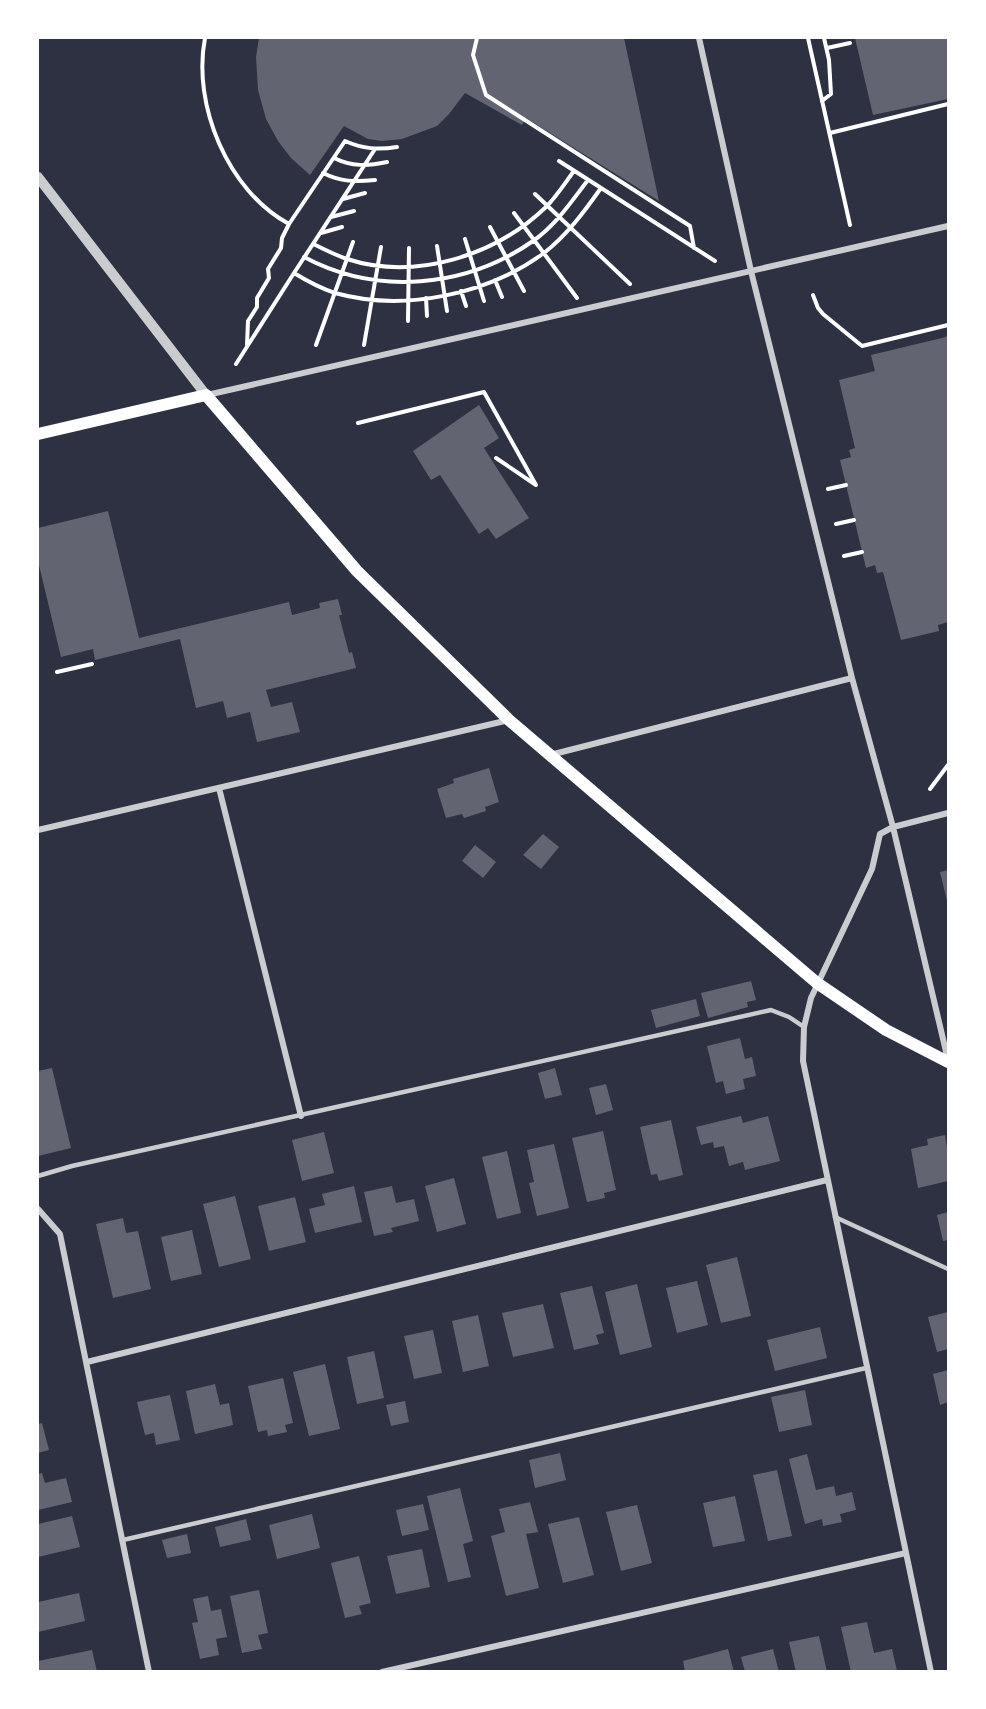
<svg xmlns="http://www.w3.org/2000/svg" width="986" height="1709" font-family="'Space Grotesk',sans-serif">
  <rect width="100%" height="100%" fill="#2d3142"/>
  <path fill="#626471" d="M259 38H624L659 201 526 118 522 125 465 93 449 114 437 126 402 139 382 141 368 139 344 126 310 175 291 158 278 141 266 119 258 90 256 57Z
    M855 38H948V99L873 115Z
    M948 333V622L938 625 939 631 901 640 883 572 877 573 875 565 866 568 840 460 851 457 849 450 855 448 839 380 875 371 871 355 946 337Z
    M479 405 499 438 484 448 529 518 496 539 488 528 479 534 440 475 431 480 413 451Z
    M108 511 139 638 289 602 292 615 320 608 319 603 338 599 342 615H339L349 653 352 652 356 668 266 690 271 707 292 702 300 732 257 742 250 712 227 718 223 701 196 708 180 639 95 660 93 649 61 657 38 561V528Z
    M489 768 499 802 485 807 486 811 464 818 462 814 446 818 437 789 454 783 453 779Z
    M543 834 559 847 541 869 523 855Z
    M475 845 496 862 483 878 462 861Z
    M948 870V905L940 872Z
    M751 981 756 1000 747 1002 748 1007 708 1018 701 993Z
    M696 999 700 1016 656 1028 651 1010Z
    M740 1038 745 1059 752 1057 756 1076 743 1079 745 1089 726 1094 723 1081 716 1083 707 1046Z
    M52 1068 71 1148 38 1156V1071Z
    M555 1068 562 1095 545 1099 538 1073Z
    M606 1084 613 1110 596 1115 589 1088Z
    M741 1116 743 1123 768 1116 780 1161 745 1170 743 1162 729 1166 724 1146 714 1148 713 1142 701 1145 696 1127Z
    M671 1120 683 1175 659 1181 657 1174 651 1175 640 1127Z
    M603 1131 616 1190 604 1193 605 1198 587 1202 572 1138Z
    M324 1132 334 1173 302 1181 292 1140Z
    M945 1135 948 1154V1181L918 1188 911 1149 928 1145 927 1139Z
    M554 1144 569 1208 537 1216 529 1183 534 1182 527 1150Z
    M507 1151 521 1213 497 1219 482 1157Z
    M454 1178 466 1224 437 1232 425 1186Z
    M354 1186 362 1222 315 1233 309 1209 325 1205 322 1194Z
    M392 1186 396 1203 414 1199 419 1221 391 1228 393 1232 374 1236 364 1192Z
    M235 1196 251 1259 219 1267 203 1204Z
    M295 1197 306 1242 269 1251 258 1206Z
    M948 1212V1240L943 1241 937 1215Z
    M123 1218 126 1233 138 1231 151 1289 113 1298 96 1224Z
    M192 1230 202 1274 171 1281 161 1237Z
    M737 1257 751 1316 721 1323 706 1265Z
    M697 1281 708 1325 677 1333 666 1288Z
    M637 1284 652 1347 620 1355 605 1292Z
    M592 1286 604 1333 596 1335 599 1344 574 1350 560 1293Z
    M543 1304 554 1348 513 1357 502 1313Z
    M948 1312V1349L937 1352 928 1317Z
    M478 1315 489 1366 463 1372 452 1321Z
    M820 1327 827 1358 775 1371 767 1340Z
    M433 1330 442 1373 414 1379 404 1336Z
    M374 1351 384 1398 357 1404 347 1357Z
    M325 1364 340 1429 309 1436 293 1372Z
    M948 1370V1402L940 1405 933 1374Z
    M283 1378 293 1423 285 1425 287 1432 268 1436 267 1430 258 1432 248 1386Z
    M215 1384 220 1405 229 1403 233 1425 195 1434 186 1391Z
    M805 1390 812 1425 779 1432 771 1397Z
    M170 1395 180 1440 156 1445 154 1433 145 1435 137 1402Z
    M405 1401 409 1422 391 1426 386 1405Z
    M42 1423 49 1450 38 1453V1424Z
    M560 1453 566 1480 535 1488 529 1460Z
    M807 1454 816 1490 834 1486 836 1496 852 1492 856 1510 840 1514 842 1522 823 1526 822 1519 805 1524 789 1459Z
    M777 1470 792 1536 768 1541 753 1475Z
    M42 1473 45 1483 66 1478 72 1502 38 1510V1474Z
    M460 1488 473 1541 463 1544 471 1577 448 1582 427 1496Z
    M735 1496 745 1541 713 1547 703 1503Z
    M530 1502 538 1532 526 1534 539 1588 506 1596 491 1536 505 1532 499 1509Z
    M423 1504 429 1530 402 1536 396 1510Z
    M637 1505 652 1563 621 1571 606 1512Z
    M312 1514 320 1548 277 1559 269 1525Z
    M72 1516 80 1547 38 1557V1524Z
    M579 1517 594 1575 563 1583 548 1524Z
    M246 1519 251 1540 220 1547 215 1527Z
    M187 1534 191 1553 167 1558 162 1540Z
    M422 1549 430 1587 396 1594 387 1556Z
    M359 1556 371 1603 359 1606 362 1614 345 1618 331 1563Z
    M259 1590 268 1633 258 1635 262 1649 242 1653 230 1596Z
    M79 1593 85 1621 38 1632V1602Z
    M208 1596 211 1611 221 1609 227 1637 216 1639 219 1655 200 1659 192 1623 198 1622 193 1599Z
    M867 1622 874 1653 892 1649 897 1671 851 1672 841 1627Z
    M819 1636 827 1672H796L789 1642Z
    M728 1649 734 1672H685L683 1661Z
    M773 1649 779 1672H745L741 1657Z
    M92 1650 97 1672H38V1661Z"/>
  <g fill="none" stroke-linecap="round" stroke-linejoin="round">
    <path stroke="#fff" stroke-width="4" d="M205 38C192 105 228 191 289 224L282 238 281 248 268 269 269 278 257 298V307L248 321 247 345
      M477 38 473 55 486 95 690 226 694 248
      M808 38 850 225
      M827 48 850 43
      M822 101 831 94 829 60 824 38
      M830 133 948 104
      M334 158C352 167 368 166 387 162
      M559 161 715 261
      M323 173C341 182 355 182 375 180
      M535 194 630 284
      M343 199 365 193
      M514 213 577 298
      M331 217 354 211
      M289 224 345 141C363 149 378 150 397 147
      M490 227 524 291
      M321 233 342 227
      M465 239 484 301
      M313 244C324 249 335 255 347 259 415 281 495 256 546 207 556 197 565 183 574 171
      M437 246 447 311
      M304 257C377 296 466 288 533 241 556 225 571 202 588 180
      M294 273 375 149
      M495 280 502 297
      M461 291 466 306
      M813 295 818 308 823 314 862 346 948 325
      M426 298 427 316
      M408 321 409 248
      M316 345 353 242
      M364 345 381 247
      M236 364 294 273C307 281 320 288 335 293 403 312 487 295 544 253 567 235 584 212 601 188
      M358 423 484 392 536 485 496 458
      M828 489 846 485
      M836 524 854 520
      M844 556 862 552
      M57 672 92 664
      M930 789 948 765"/>
    <path stroke="#caccd0" stroke-width="4.5" d="M38 1176 72 1166 771 1010 789 1017 804 1027
      M835 1217 948 1269
      M123 1540 866 1368"/>
    <path stroke="#caccd0" stroke-width="6" d="M699 38 751 271 852 678 893 827 948 1060
      M207 395 948 226
      M550 755 852 678
      M219 788 301 1116
      M38 830 509 720
      M38 1209 60 1234 149 1672
      M87 1362 827 1180
      M382 1672 906 1553
      M931 1672 803 1061 804 1027 811 998 872 869 880 834 893 827 948 813"/>
    <path stroke="#caccd0" stroke-width="10" d="M38 177 206 395"/>
    <path stroke="#fff" stroke-width="12" d="M38 434 206 395 357 571 509 720 817 983 886 1030 948 1062"/>
  </g>
  <rect width="986" height="1709" fill="none" stroke="#ffffff" stroke-width="78"/>
</svg>
